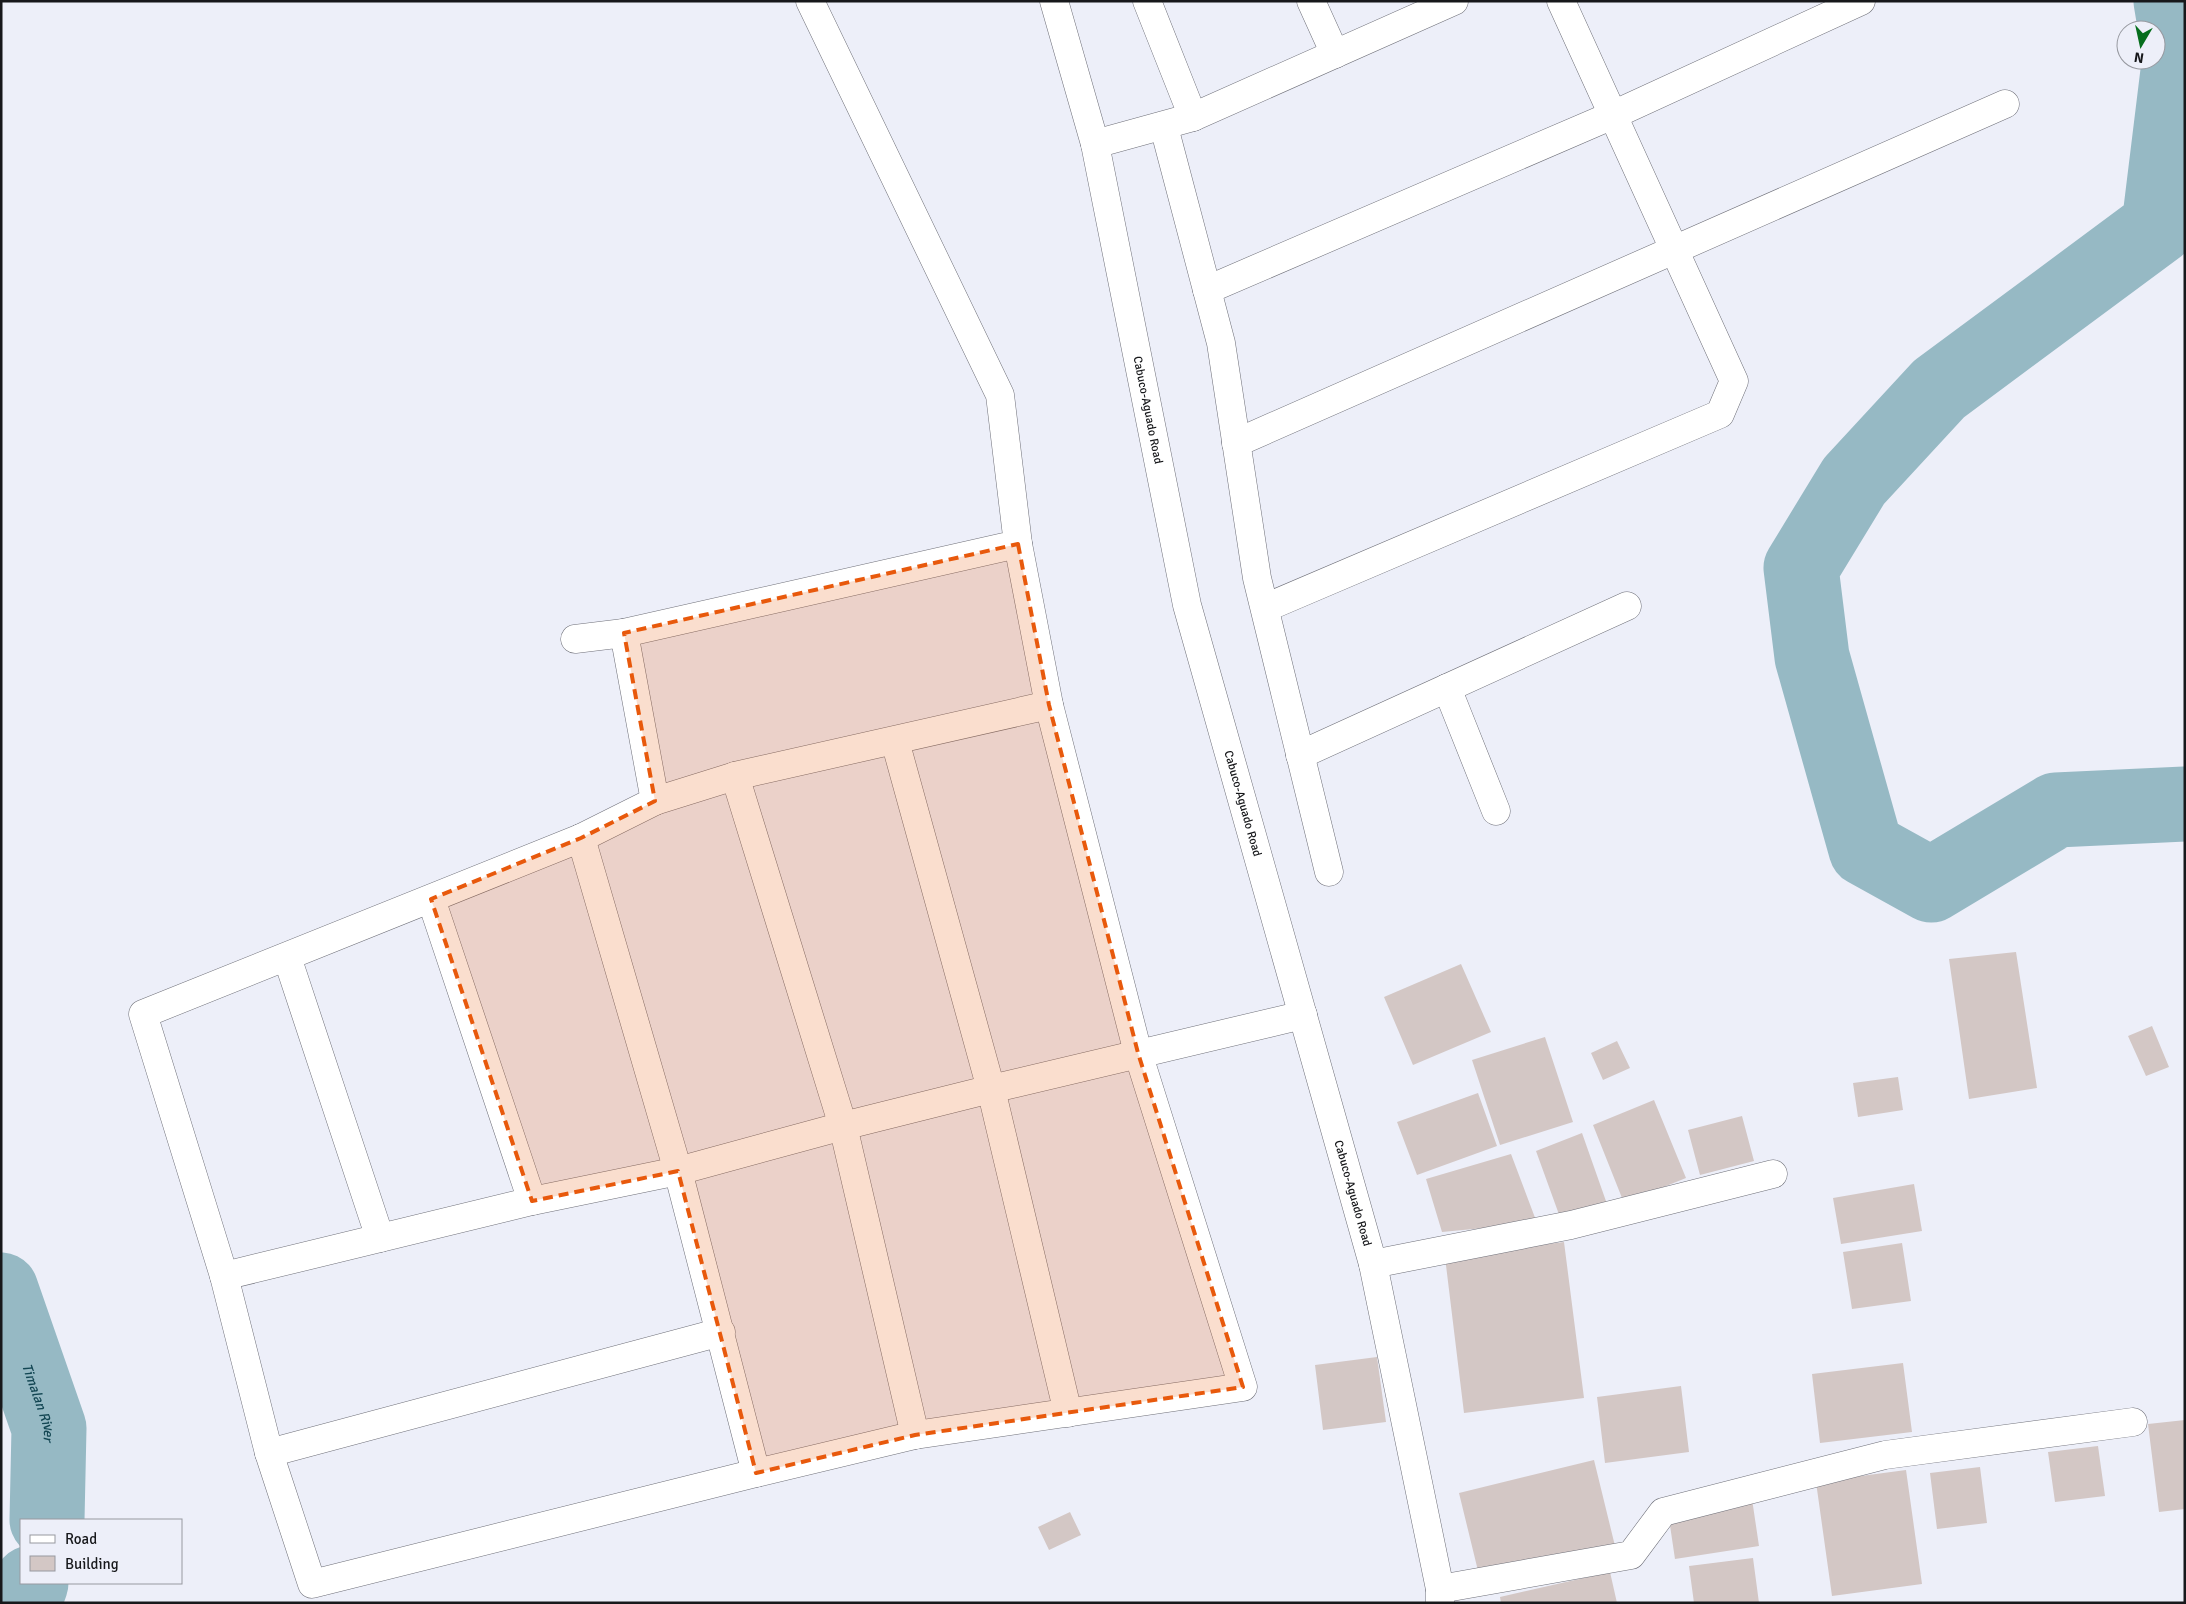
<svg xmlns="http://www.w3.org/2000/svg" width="2186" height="1604" font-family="Signika,sans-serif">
  <rect width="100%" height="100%" fill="#edeff9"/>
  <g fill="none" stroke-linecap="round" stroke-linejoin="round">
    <g stroke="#96b9c4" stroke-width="75">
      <path d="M2171 1 2180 55 2159 226 1939 389 1854 481 1801 568 1812 657 1866 849 1931 885 2056 810 2185 804"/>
      <path id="s1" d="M1 1290 49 1428 47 1520"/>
      <path d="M24 1603 31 1583"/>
    </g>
  </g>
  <path fill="#d3c7c5" d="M2016 952 2037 1088 1969 1099 1949 959Z
    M1461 964 1491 1032 1413 1065 1384 997Z
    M2152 1026 2169 1067 2146 1076 2128 1036Z
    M1545 1037 1573 1122 1500 1145 1472 1060Z
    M1617 1041 1630 1068 1603 1080 1591 1053Z
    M1898 1077 1903 1110 1858 1117 1853 1083Z
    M1478 1093 1497 1146 1417 1175 1397 1122Z
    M1654 1100 1686 1178 1624 1203 1593 1125Z
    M1742 1116 1754 1161 1700 1175 1688 1130Z
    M1582 1133 1607 1204 1561 1220 1536 1151Z
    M1511 1154 1537 1223 1442 1232 1426 1179Z
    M1914 1184 1922 1231 1841 1244 1833 1198Z
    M1564 1242 1584 1398 1464 1413 1445 1257Z
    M1902 1243 1911 1301 1852 1309 1843 1252Z
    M1377 1357 1386 1422 1323 1430 1315 1365Z
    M1903 1363 1912 1432 1820 1443 1812 1374Z
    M1681 1386 1689 1452 1605 1463 1597 1397Z
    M2185 1420V1509L2159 1512 2148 1424Z
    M2098 1446 2105 1496 2055 1502 2048 1452Z
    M1594 1460 1615 1546 1480 1579 1459 1493Z
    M1980 1467 1987 1523 1937 1529 1930 1473Z
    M1906 1470 1922 1584 1832 1596 1816 1482Z
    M1752 1499 1759 1546 1675 1559 1668 1512Z
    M1070 1512 1081 1535 1049 1550 1038 1527Z
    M1753 1558 1759 1603H1694L1689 1566Z
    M1610 1572 1617 1603H1501L1500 1597Z"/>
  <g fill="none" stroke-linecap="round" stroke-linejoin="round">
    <defs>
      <g id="minor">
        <path id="s2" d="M1054 1 1095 144 1187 605 1373 1264 1440 1589V1603"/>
        <path d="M1311 1 1335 54"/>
        <path d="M1193 117 1454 1"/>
        <path d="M1164 127 1221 343 1257 578 1329 872"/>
        <path d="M1095 144 1193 117 1147 1"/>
        <path d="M1207 290 1613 115 1861 1"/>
        <path d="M1236 443 2005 104"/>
        <path d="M1265 608 1720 414 1734 381 1561 1"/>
        <path d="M624 633 1018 544 1000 395 810 1"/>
        <path d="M575 639 624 633 655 801 581 838 143 1014 224 1276 269 1453 312 1584 756 1473 915 1435 1243 1387 1138 1053 1049 705 1018 544"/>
        <path d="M1447 688 1496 811"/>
        <path d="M895 741 991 1089 1068 1413"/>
        <path d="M1300 755 1627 606"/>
        <path d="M735 776 843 1126 915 1435"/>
        <path d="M655 801 735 776 1049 705"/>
        <path d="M581 838 678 1171 756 1473"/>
        <path d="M431 899 532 1201"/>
        <path d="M287 957 380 1238"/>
        <path d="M1373 1264 1571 1225 1773 1174"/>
        <path d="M224 1276 532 1201 678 1171 843 1126 991 1089 1303 1015"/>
        <path d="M269 1453 721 1332"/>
        <path d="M1440 1589 1631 1555 1663 1512 1885 1455 2133 1422"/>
      </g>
    </defs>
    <use href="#minor" stroke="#6f7079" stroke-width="29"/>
    <use href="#minor" stroke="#fff" stroke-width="28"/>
  </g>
  <path fill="#e8590c" fill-opacity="0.2" stroke="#e8590c" stroke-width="4" stroke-dasharray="10 6" stroke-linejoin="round" d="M1018 544 1049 705 1138 1053 1243 1387 915 1435 756 1473 678 1171 532 1201 431 899 581 838 655 801 624 633Z"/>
  <g text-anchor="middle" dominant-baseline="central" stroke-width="4.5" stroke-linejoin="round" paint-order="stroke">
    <g font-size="12" fill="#17181b" stroke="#edeff9">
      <text stroke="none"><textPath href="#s2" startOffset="420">Cabuco-Aguado Road</textPath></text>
      <text stroke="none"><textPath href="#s2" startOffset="825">Cabuco-Aguado Road</textPath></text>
      <text stroke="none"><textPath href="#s2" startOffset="1230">Cabuco-Aguado Road</textPath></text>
    </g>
    <g font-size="14" font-style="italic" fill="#134653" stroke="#edeff9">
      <text stroke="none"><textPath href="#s1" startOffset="119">Timalan River</textPath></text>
    </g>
  </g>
  <rect width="2186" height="1604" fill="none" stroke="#17181b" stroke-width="5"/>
  <rect x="20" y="1519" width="162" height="65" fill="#edeff9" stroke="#9799a0"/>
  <rect x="30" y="1535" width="25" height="8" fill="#ffffff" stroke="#9799a0"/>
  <text x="65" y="1544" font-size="15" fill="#17181b">Road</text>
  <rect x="30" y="1556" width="25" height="15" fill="#d3c7c5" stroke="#9799a0"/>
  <text x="65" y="1569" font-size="15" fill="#17181b">Building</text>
  <g transform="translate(2141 45) rotate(189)"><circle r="24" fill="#edeff9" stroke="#9799a0"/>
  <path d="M0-4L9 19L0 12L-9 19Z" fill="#066e1d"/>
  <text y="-8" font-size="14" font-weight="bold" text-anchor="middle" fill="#17181b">N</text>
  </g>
</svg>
